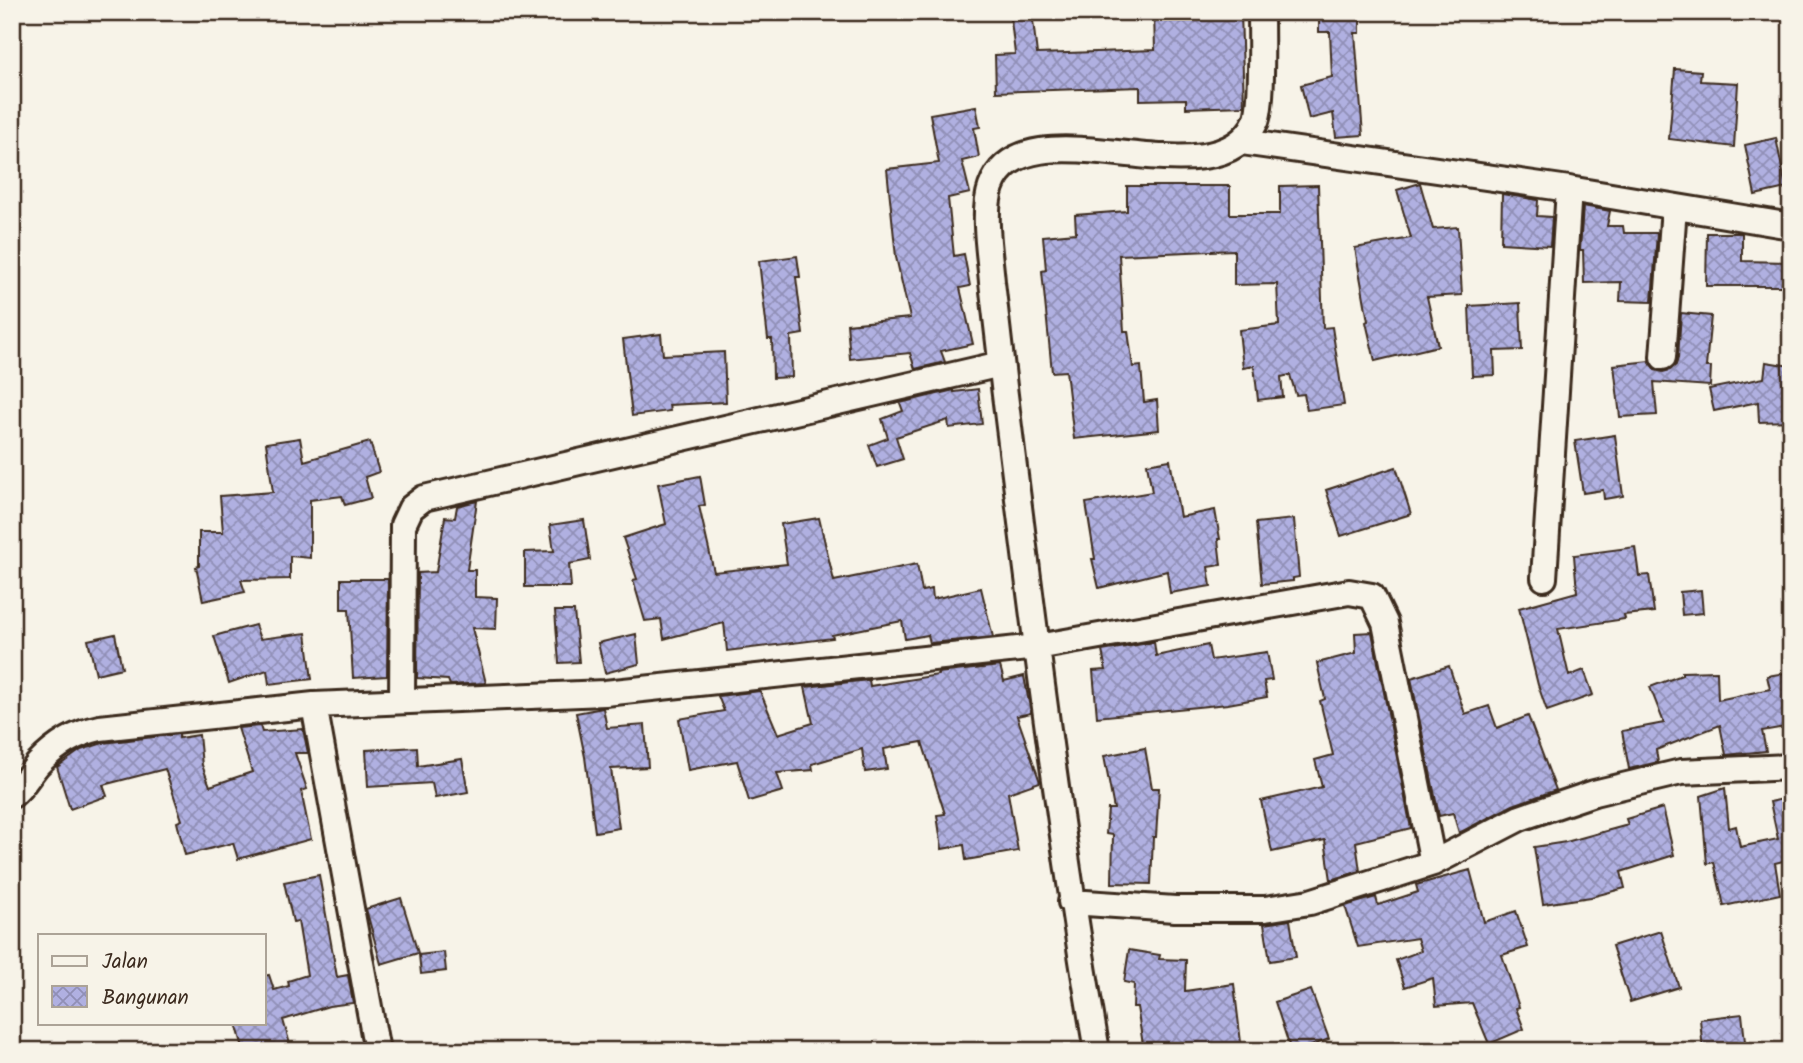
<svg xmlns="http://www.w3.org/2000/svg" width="1803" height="1063" font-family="Kalam,sans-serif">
  <defs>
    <pattern id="building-cross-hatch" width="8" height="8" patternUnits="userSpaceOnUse" patternTransform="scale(1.75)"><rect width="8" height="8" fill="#b0b0e1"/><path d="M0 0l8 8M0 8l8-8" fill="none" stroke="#908fb6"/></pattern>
  </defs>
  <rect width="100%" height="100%" fill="#f7f3e8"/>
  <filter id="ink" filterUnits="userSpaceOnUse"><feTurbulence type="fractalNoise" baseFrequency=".0143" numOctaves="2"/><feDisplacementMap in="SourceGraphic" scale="14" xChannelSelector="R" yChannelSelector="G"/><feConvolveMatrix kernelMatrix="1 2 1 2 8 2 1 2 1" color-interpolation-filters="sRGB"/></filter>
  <g filter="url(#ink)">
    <path fill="url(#building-cross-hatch)" stroke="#3b2a1e" stroke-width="2" d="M1010 12H1032L1037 54 1155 50 1154 12H1241L1244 106 1186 108V99L1140 100V87L996 92 995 55 1015 54Z
      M1319 12H1360V33H1355L1363 135 1336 137 1333 113 1309 119 1301 85 1332 77 1330 32H1319Z
      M1675 69 1701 71 1700 81 1738 83 1734 147 1669 139Z
      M976 106 980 127 974 128 979 157 962 161 970 193 948 198 954 256 964 254 970 286 960 288 973 344 941 351 945 362 915 369 910 353 850 359 847 324 910 318 896 257 887 169 939 163 930 114Z
      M1776 138 1786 188 1755 195 1745 145Z
      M1420 183 1433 229 1458 227 1462 295 1427 297 1438 346 1375 361 1366 322 1368 321 1355 248 1411 238 1397 190Z
      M1318 185 1323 328 1332 327 1344 405 1307 410 1304 394 1296 395 1290 375 1281 377 1283 397 1258 400 1254 366 1243 368 1239 330 1279 325 1277 284 1234 285V250L1119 255 1124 331H1128L1133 367 1141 366 1144 402 1157 400 1159 430 1074 439 1066 371 1052 372 1042 271 1046 270 1043 236 1076 233 1075 215 1127 211V186H1230V214H1280V186Z
      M1502 194 1538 200 1537 216 1552 217 1550 246 1501 243Z
      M1583 206 1610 211 1607 226H1623L1624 233H1657L1652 302 1620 301 1621 282 1584 283 1583 250H1580Z
      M1707 233H1742V261L1791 262V286H1706Z
      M797 256 800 277H796L803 334 791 336 792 377 773 378 772 339H768L759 261Z
      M1520 303 1522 350 1494 351 1495 375 1472 376 1469 306Z
      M1681 313 1711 316 1706 367H1711L1710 386 1654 382 1657 415 1620 417 1614 365 1649 361 1655 370 1663 372 1670 370 1676 365 1678 358Z
      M661 334 663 355 724 352 726 402 669 405 670 411 632 416 623 339Z
      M1766 362 1791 366V421L1759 422 1758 402 1714 411 1709 389 1764 378Z
      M978 389 982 424 949 428 948 420 896 437 903 459 877 467 869 445 888 438 882 419 903 411 900 403 954 390V392Z
      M1615 435 1623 496 1604 499 1603 490 1583 493 1575 441Z
      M300 438 304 461 370 442 379 472 365 477 371 498 345 505 342 496 310 500V558L290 556V579L241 580 245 592 203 601 196 567 199 566V532H223L220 496 273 492 266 443Z
      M1170 460 1180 517 1215 510 1220 539H1218L1221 565 1208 567 1211 586 1170 593 1167 571 1099 588 1092 559H1095L1086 503 1152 492 1147 464Z
      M1396 467 1411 514 1341 536 1326 490Z
      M700 476 705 505 699 506 714 572 787 564 781 524 819 518 834 581 917 564 922 591 932 589 933 599 981 588 993 637 930 643 928 635 905 639 902 621 832 635 833 638 727 651 724 623 664 639 661 619 645 621 633 580 637 579 623 538 666 524 658 484Z
      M477 501 467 570H475V597L497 598 496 629 472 628 486 683 450 685 448 680 417 678 418 573 436 572 445 517 455 518 457 506Z
      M1294 519 1299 577 1293 578V581L1262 584 1256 523Z
      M584 520 590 560 569 564 571 587H525V552L554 551 550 525Z
      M1635 547 1639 576 1649 575 1654 612 1624 615 1625 619 1558 629 1569 676 1584 670 1593 695 1547 711 1538 685 1519 608 1577 592 1574 555Z
      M341 579H388L387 676 353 678 349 609H341Z
      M1701 590 1703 613 1682 615 1680 592Z
      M555 611H574L579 662 559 663Z
      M255 625 260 639 306 633 312 679 269 684 267 670 229 683 214 636Z
      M1372 632 1411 828 1356 842 1360 871 1331 880 1325 840 1272 852 1261 801 1322 787 1315 760 1333 755 1320 701 1325 699 1317 663 1356 653 1355 633Z
      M115 634 122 668 96 674 88 640Z
      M636 634 639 664 605 673 598 643Z
      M1154 642 1156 656 1208 645 1211 660 1267 652 1272 680 1264 681 1267 697 1228 704 1097 717 1093 671 1106 670 1102 651Z
      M1000 666 1004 681 1024 676 1031 713 1017 716 1040 782 1008 793 1018 851 966 860 964 845 942 849 937 815 945 814 922 742 884 749 887 769 865 772 862 749 812 764 813 770 777 773 783 791 749 801 737 761 688 770 679 719 724 711 718 696 760 691 778 734 813 723 805 687 869 680 870 686 938 675V673Z
      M1449 666 1465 714 1489 706 1497 728 1528 716 1556 790 1513 805 1459 833 1453 813 1439 816 1411 678Z
      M1717 671 1718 700 1770 689 1767 676 1791 672V726L1762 731 1766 751 1726 755 1720 725 1656 750 1658 762 1629 769 1622 731 1664 723 1650 687 1682 675V672Z
      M603 708 607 728 645 725 648 767 611 769 619 828 595 832 585 757 576 713Z
      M260 726 262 732 303 729 308 753H295L307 789 301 791 311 839 238 859 233 843 185 855 177 822 182 820 165 769 103 785 107 796 70 809 57 767 81 750 103 743 179 734V738L199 735 202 765 210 786 252 772 238 728Z
      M417 747 418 766 462 759 468 792 435 798 432 783 368 787 366 750Z
      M1145 748 1152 788H1159L1156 837H1153L1151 884 1112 883 1113 835 1106 834 1108 809H1114L1104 756Z
      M1725 788 1729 828 1736 826 1740 847 1778 839 1770 802 1791 797V859L1775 863 1780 894 1724 906 1714 862 1707 864 1701 796Z
      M1663 808 1674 855 1621 872 1625 888 1591 897 1543 904 1534 847 1566 842 1628 825 1626 819Z
      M1470 870 1484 922 1516 911 1528 947 1502 955 1519 1007 1516 1008 1524 1029 1489 1044 1472 1003 1436 1006 1433 978 1405 987 1396 960 1421 951 1417 938 1358 947 1345 906 1376 897 1378 905 1418 892 1416 885Z
      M319 875 337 977 348 975 353 1003 329 1006 283 1020 292 1051H244L236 1023H264V976L269 975 274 990 289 986 288 981 307 975 298 921 293 922 284 882Z
      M401 898 418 953 381 964 366 909Z
      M1290 920 1296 957 1270 961 1264 924Z
      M1661 931 1679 987 1630 1002 1612 946Z
      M1129 950 1160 955 1159 959 1186 960 1185 991 1234 984 1242 1051H1144L1137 1007H1133L1134 984 1124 982Z
      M444 952 446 971 421 974 419 955Z
      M1311 990 1329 1039 1298 1051H1291L1275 1002Z
      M1742 1014 1746 1051H1703L1700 1019Z"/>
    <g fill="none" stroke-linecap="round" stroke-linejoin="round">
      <defs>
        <path id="minor" d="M1242 142 1569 189 1791 226
          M1663 357 1674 207
          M1544 578 1569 189
          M402 701 403 525 411 508 424 498 1001 364
          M314 705 377 1051
          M12 795C23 787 29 774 38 764 55 746 76 733 100 728L314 705 605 693 1037 647 1349 592 1372 596 1385 623 1433 863
          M1071 902 1175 909H1265L1310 902 1433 863 1520 818 1594 793 1681 772 1791 767
          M1097 1051C1060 836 1033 620 1006 403 1001 363 997 323 992 282 990 256 982 212 991 187 1024 96 1216 210 1256 121 1263 105 1261 34 1261 12"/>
      </defs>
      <use href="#minor" stroke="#3b2a1e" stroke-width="30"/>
      <use href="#minor" stroke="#f7f3e8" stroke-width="24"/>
    </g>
  </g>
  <rect width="1803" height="1063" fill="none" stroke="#f7f3e8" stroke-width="42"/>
  <rect x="21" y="21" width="1761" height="1021" fill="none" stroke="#3b2a1e" stroke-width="2.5" filter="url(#ink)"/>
  <rect x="38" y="934" width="228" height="91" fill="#f7f3e8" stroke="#aca397" stroke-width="2"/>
  <rect x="52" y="956" width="35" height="10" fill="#f7f3e8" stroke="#aca397" stroke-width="2"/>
  <text x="102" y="968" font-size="21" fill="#3b2a1e">Jalan</text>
  <rect x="52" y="986" width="35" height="21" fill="url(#building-cross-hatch)" stroke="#aca397" stroke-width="2"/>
  <text x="102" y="1004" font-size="21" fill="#3b2a1e">Bangunan</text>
</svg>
